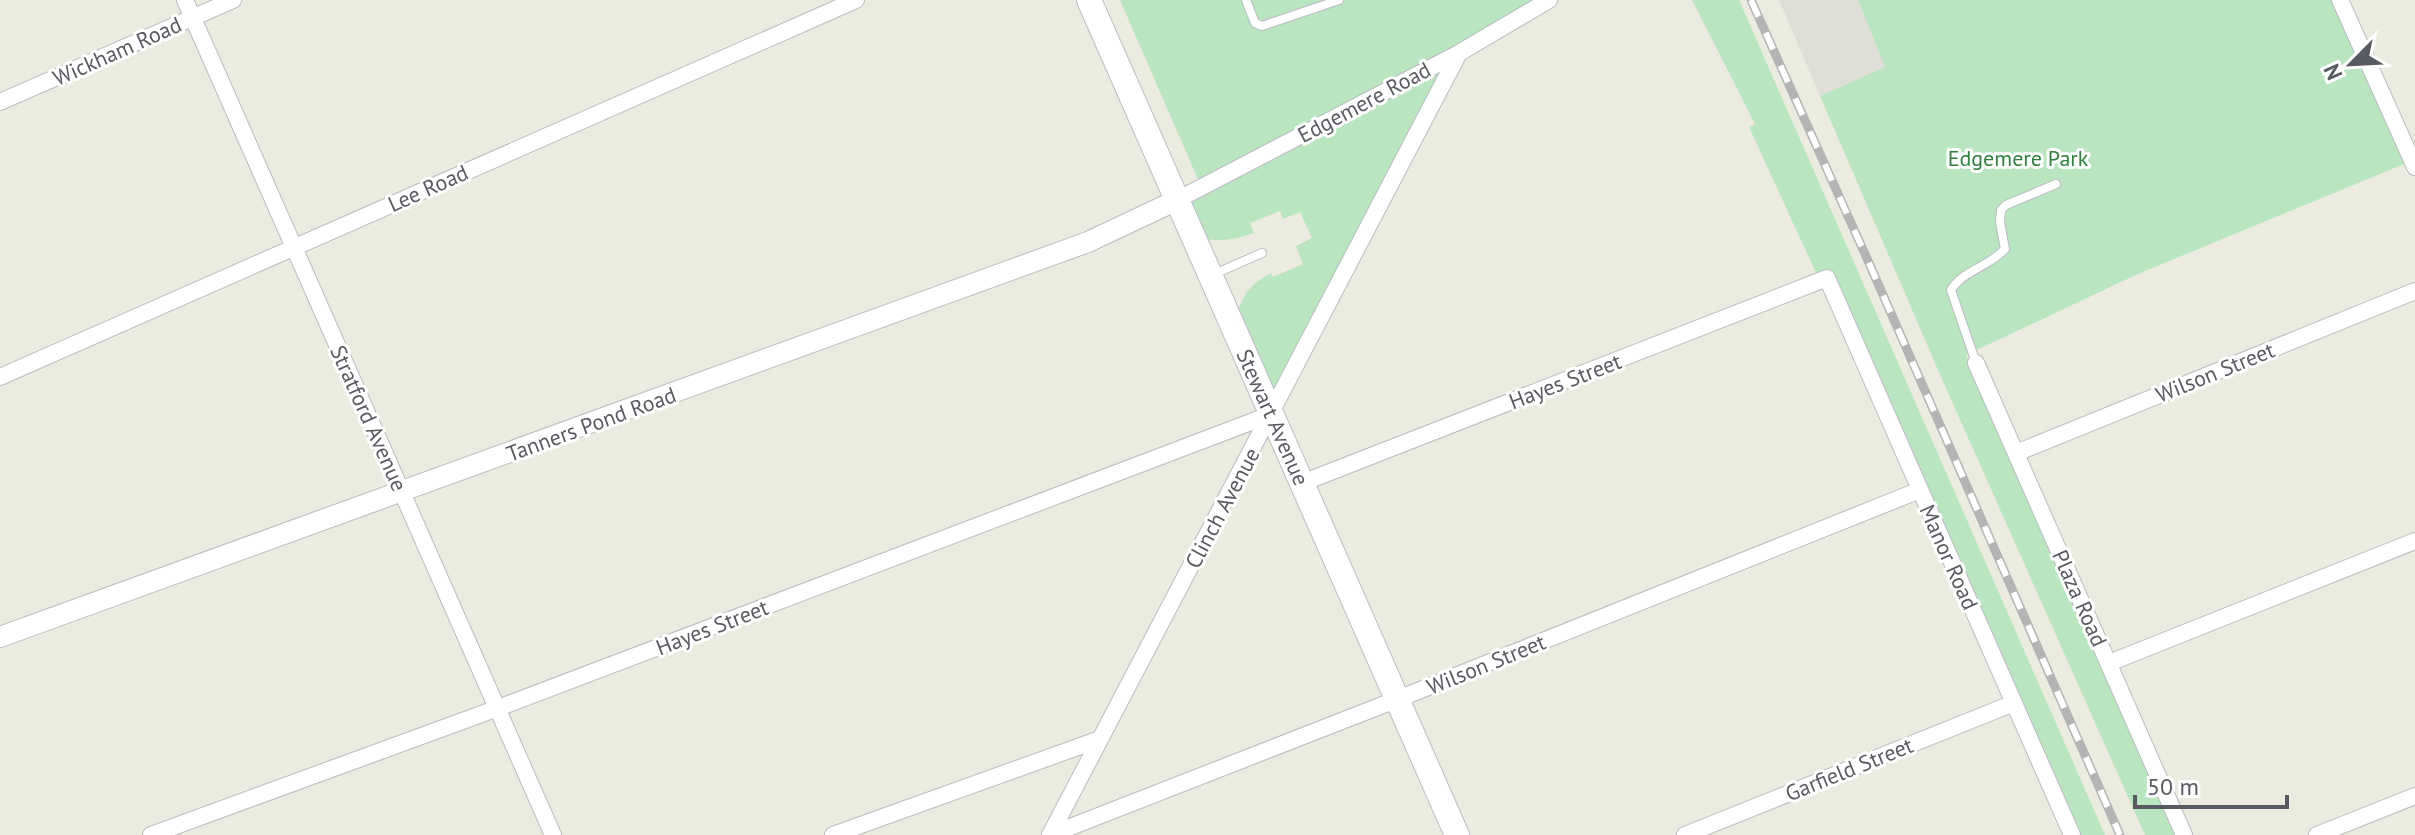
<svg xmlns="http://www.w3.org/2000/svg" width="2415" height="835" font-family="'PT Sans',sans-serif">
  <rect width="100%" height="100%" fill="#ecebdf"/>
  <path fill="#dfded7" d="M1779 0H1858L1885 67 1820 96Z"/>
  <path fill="#b9e6c0" d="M1120 0H1543L1457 50 1272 400 1236 317C1244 293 1249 285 1271 273L1273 277 1303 264 1296 246 1312 238 1300 212 1283 219 1280 211 1250 223 1254 233C1235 240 1221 242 1201 238L1185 202 1203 191Z
    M1692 0H1739L2105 835H2074L1749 127 1755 124Z
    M1858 0H2333L2404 164 2140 273 1966 355 2183 835H2145L1941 377 1820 96 1885 67Z"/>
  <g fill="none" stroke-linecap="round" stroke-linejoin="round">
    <defs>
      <path id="service" d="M1246 0 1255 23 1262 26 1339 0
        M1212 275 1262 253
        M1976 363 1951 290C1962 271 1990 266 2005 249L2000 222 2001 210 2006 205 2056 184"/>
      <path id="minor" d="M185 0 553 835
        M2340 0 2415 167
        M0 102 233 0
        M1177 200 1459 53 1549 0
        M1976 363 2184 835
        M0 377 856 0
        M2016 453 2415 291
        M1302 483 1827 278 2072 835
        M2109 663 2415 541
        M151 835 498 708 1272 414
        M833 835 1100 739
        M1050 835 1398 699 1920 490
        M1050 835 1459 53
        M1685 835 2014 703
        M2317 835 2415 796"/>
      <path id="tertiary" d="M0 637 1088 242 1177 200"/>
      <path id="secondary" d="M1089 0 1457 835"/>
    </defs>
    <use href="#service" stroke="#babbc2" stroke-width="10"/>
    <use href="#minor" stroke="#babbc2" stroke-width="18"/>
    <use href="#tertiary" stroke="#babbc2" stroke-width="22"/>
    <use href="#secondary" stroke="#babcc4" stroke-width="26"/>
    <use href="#service" stroke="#fff" stroke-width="8"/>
    <use href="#minor" stroke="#fff" stroke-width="16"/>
    <use href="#tertiary" stroke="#fff" stroke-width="20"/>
    <use href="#secondary" stroke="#fff" stroke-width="24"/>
    <defs>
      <path id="rail" d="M1751 0 1865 254 2120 835"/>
    </defs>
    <use href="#rail" stroke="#b3b4b4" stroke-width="9"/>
    <use href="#rail" stroke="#fff" stroke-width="6" stroke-dasharray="18" stroke-linecap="butt"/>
  </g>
  <g text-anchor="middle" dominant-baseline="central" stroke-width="6" stroke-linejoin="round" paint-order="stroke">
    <g font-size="22" fill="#585b61" stroke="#fff">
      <text transform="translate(117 51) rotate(-24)">Wickham Road</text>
      <text transform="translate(1364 102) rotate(-28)">Edgemere Road</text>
      <text transform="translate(428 188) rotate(-24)">Lee Road</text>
      <text transform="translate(2215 372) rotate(-22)">Wilson Street</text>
      <text transform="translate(1565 381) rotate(-21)">Hayes Street</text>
      <text transform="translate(1273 417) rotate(66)">Stewart Avenue</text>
      <text transform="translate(369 418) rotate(66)">Stratford Avenue</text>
      <text transform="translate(591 424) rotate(-20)">Tanners Pond Road</text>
      <text transform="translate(1222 508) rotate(-62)">Clinch Avenue</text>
      <text transform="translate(1949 557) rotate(66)">Manor Road</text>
      <text transform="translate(2080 598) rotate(66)">Plaza Road</text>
      <text transform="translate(712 627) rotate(-21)">Hayes Street</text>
      <text transform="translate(1486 664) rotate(-22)">Wilson Street</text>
      <text transform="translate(1849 769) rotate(-22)">Garfield Street</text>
    </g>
    <g font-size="22" fill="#2f813f" stroke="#fff">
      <text x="2018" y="158">Edgemere Park</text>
    </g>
  </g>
  <g transform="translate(2351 64) rotate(246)" stroke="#ffffff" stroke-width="6" paint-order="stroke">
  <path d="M0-6L14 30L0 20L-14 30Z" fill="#585b61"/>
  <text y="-12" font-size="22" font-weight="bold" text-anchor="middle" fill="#585b61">N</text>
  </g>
  <path d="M2135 795v12h152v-12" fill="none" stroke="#585b61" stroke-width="4"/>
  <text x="2147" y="795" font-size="24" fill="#585b61" stroke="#ffffff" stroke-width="6" paint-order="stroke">50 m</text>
</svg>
